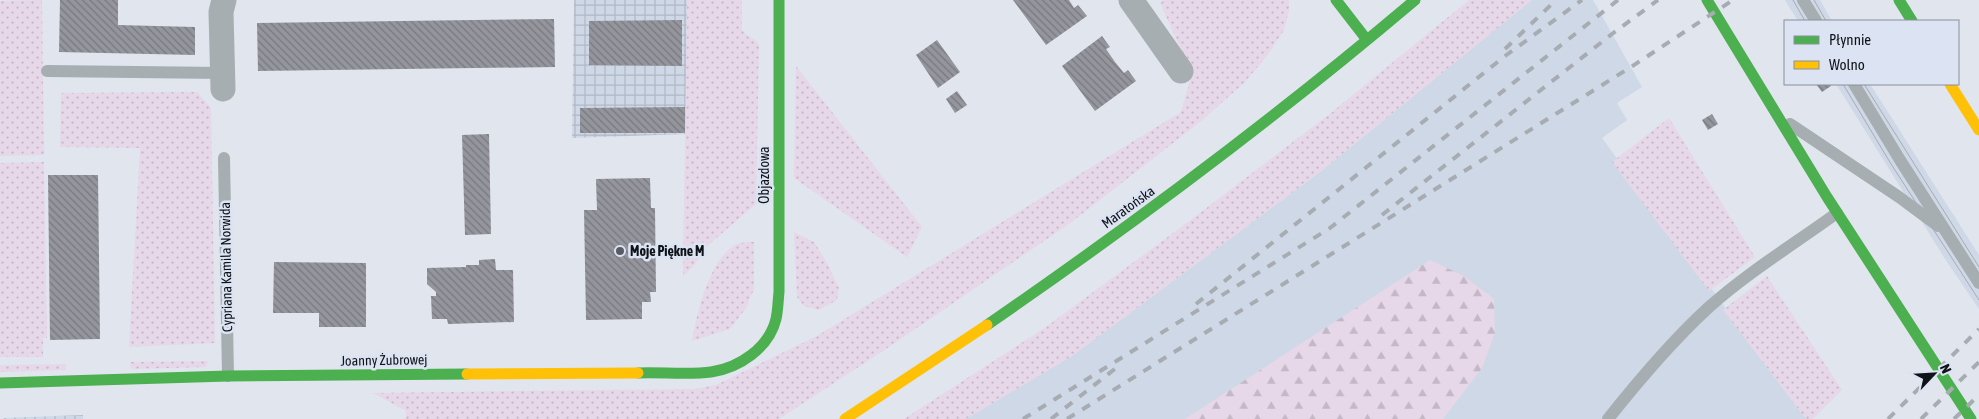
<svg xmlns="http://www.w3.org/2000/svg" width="1979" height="419" font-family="'Asap Condensed',sans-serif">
  <defs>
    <pattern id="industrial-grid" width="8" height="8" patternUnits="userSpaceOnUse" patternTransform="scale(1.25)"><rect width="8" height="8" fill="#cfd8e6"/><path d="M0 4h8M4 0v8" fill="none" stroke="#b1b8c5"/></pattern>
    <pattern id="grass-dots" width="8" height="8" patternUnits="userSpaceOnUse" patternTransform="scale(1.25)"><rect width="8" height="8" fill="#e6d7e9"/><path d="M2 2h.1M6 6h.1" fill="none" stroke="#c4b8c7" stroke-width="1.8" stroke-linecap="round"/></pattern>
    <pattern id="forest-firs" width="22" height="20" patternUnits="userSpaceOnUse" patternTransform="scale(1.25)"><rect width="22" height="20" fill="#e6d7e9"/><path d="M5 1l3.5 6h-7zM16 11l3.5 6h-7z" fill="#c4b8c7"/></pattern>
    <pattern id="building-back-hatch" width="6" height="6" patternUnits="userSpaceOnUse" patternTransform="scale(1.25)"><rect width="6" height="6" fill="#95969d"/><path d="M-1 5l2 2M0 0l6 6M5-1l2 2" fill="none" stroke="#78797f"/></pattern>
  </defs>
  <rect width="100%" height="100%" fill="#e1e5ee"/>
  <path fill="#cfd8e6" d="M1532 0H1593L1642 87 1617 103 1627 120 1602 138 1806 419H966L1072 356 1320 172Z
    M1785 0H1820L1832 21H1798Z
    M1836 84H1870L1979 255V309L1947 262Z"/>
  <path fill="url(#industrial-grid)" d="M574 0H687L686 134 572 138Z
    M83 415V419H3V418Z"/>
  <path fill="url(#grass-dots)" d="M42 0 44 155 0 156V1Z
    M687 0H742V30C746 37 755 37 759 45L756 204 705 248 694 266 683 276Z
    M1164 0H1289V10L1284 30 1267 56 1244 83 1200 122 1069 224 886 349 779 419H406V411L373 393 695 389 716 385 817 336 1181 112 1192 74 1160 3Z
    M1469 0H1532L1320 172 1072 356 966 419H904L1046 327 1188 222 1331 113Z
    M796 66 922 227 907 257 794 178Z
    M197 92 211 108 215 343 129 347 140 148 60 147 61 93Z
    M1669 118 1755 257 1709 291 1612 162Z
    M44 162 47 338H43V357H0V163Z
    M794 232 814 242 825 259 839 288 837 300 819 310 804 306 797 297Z
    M754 242V289L746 308 730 329 692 341C697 313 709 260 735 245 741 242 748 242 754 242Z
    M1767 276 1842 390 1813 419H1806L1723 310Z
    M208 361 206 367 131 369 130 362Z
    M66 364V370L0 372V365Z"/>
  <path fill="url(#forest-firs)" d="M1430 260 1464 276 1494 299 1495 333 1482 368 1443 419H1185Z"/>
  <path fill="url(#building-back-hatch)" d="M60 0H118V25L195 27V55L59 52Z
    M1013 0H1069L1074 8 1078 5 1087 16 1046 45Z
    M554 19 555 67 258 71 257 23Z
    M682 20V66L589 65V21Z
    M1102 36 1110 47 1106 49 1115 62 1124 73 1128 70 1136 81 1095 111 1062 66Z
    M937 40 960 72 938 88 916 55Z
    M1816 84H1830L1831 86 1822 92Z
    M957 91 967 105 955 113 946 99Z
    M685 107V133H580V108Z
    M1712 114 1718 124 1708 130 1702 120Z
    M489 134 491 234 465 235 462 135Z
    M48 175H98L100 339 50 340Z
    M650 178 651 208H655L656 292H650L651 302H642V319L586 320 584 210H597L596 179Z
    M495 259 496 270H513L514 322 448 324 447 319H432L431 296H436V292L427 284V268L466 267V265H479V260Z
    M274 262 366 263V327H319V313H273Z"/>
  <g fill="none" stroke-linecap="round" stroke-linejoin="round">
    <path stroke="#a7aeb2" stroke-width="12" d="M1803 0 1816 21
      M47 71 222 73
      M1854 84 1900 160 1979 283
      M1790 124 1899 197 1938 226
      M224 158 228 376
      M1608 419C1639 380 1671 342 1708 308 1747 273 1794 244 1837 213"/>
    <path stroke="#a7aeb2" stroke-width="25" d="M1131 0 1181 71
      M223 89 221 12 224 0"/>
    <path stroke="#4caf50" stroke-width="11" d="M1336 0 1367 40
      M1707 0 1827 197 1971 419
      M1899 0 1912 21
      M987 325C1135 223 1278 116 1415 0
      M638 373C659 372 691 375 711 372 739 368 769 348 776 319 778 310 778 301 779 292V0
      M0 383 228 376 467 374"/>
    <path stroke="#ffc107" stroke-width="11" d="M1950 84 1979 130
      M467 374 638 373
      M845 419 987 325"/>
    <path stroke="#a7acb2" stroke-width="1" d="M1793 0 1805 21
      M1814 0 1826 21
      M1843 84 1891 164 1979 300
      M1864 84 1979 267"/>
    <path stroke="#a7acb2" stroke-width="4" stroke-dasharray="9 9" stroke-linecap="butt" d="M1505 49 1556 0
      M1382 215 1612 34 1658 0
      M1196 304 1505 56 1582 0
      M1023 419 1330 228 1618 0
      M1051 419 1116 368
      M1067 419 1631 67 1733 0
      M1888 419 1979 329
      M1921 419 1979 362
      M1954 419 1979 395"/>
  </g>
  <circle fill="#585c62" stroke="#dce4f3" stroke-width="2" cx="620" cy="251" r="5"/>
  <g text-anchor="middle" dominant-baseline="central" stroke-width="5" stroke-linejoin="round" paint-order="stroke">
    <g font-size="14" fill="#0f1217" stroke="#dce4f3">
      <text transform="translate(764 175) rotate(-90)">Objazdowa</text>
      <text transform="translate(1128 207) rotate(-36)">Maratońska</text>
      <text transform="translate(226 267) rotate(-91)">Cypriana Kamila Norwida</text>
      <text transform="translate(384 360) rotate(-1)">Joanny Żubrowej</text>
    </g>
    <g font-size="14" font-weight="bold" fill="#0f1217" stroke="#dce4f3" text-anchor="start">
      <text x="630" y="251">Moje Piękne M</text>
    </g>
  </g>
  <rect x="1784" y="20" width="175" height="65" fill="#dce4f3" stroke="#8a909b"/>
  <rect x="1794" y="36" width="25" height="8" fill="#4caf50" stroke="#8a909b"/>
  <text x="1829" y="45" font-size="15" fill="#0f1217">Płynnie</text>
  <rect x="1794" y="61" width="25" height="8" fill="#ffc107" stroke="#8a909b"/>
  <text x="1829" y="70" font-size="15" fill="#0f1217">Wolno</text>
  <g transform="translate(1934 374) rotate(65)" stroke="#dce4f3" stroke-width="4" paint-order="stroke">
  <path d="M0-4L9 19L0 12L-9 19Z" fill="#0f1217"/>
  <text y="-8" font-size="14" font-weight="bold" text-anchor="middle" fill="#0f1217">N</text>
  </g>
</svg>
